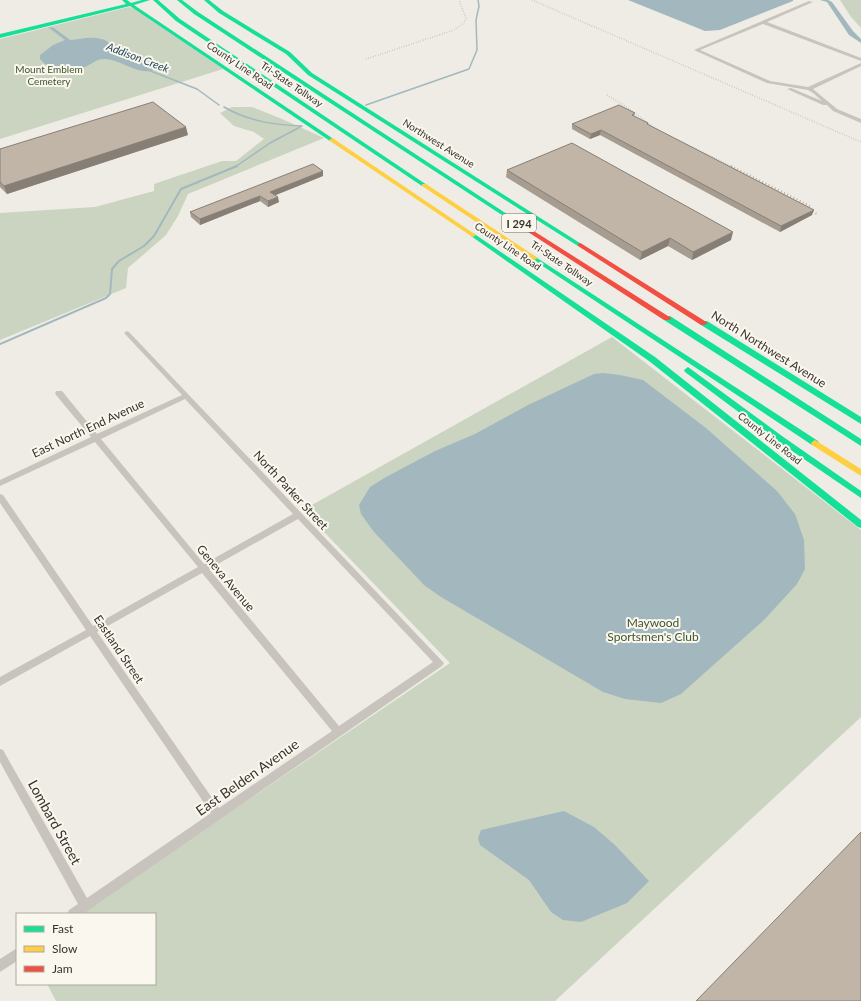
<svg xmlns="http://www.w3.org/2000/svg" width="861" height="1001" font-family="Lato,sans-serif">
  <rect width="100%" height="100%" fill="#eeece5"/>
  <path fill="#cbd4c0" d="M840 0H861V28L851 17Z
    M129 7 135 9 223 69 0 139V39Z
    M232 107H252L282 119 324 138 188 194 178 216 166 235 128 268 126 288 0 340V213L95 207 154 191V184L222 161H236L264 139 254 132 234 126 220 113Z
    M612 337 861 530V717L555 1001H56L47 984H155V914H80L450 663 303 510Z"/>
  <path fill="#a2b8be" d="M628 0H793V1L720 30 705 31Z
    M820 0H828L832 2 853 31 861 39V43L849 35 827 2Z
    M48 27 54 28 70 40C80 39 91 36 101 39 109 40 110 46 116 50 128 57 147 55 154 70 137 76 122 59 104 59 96 59 92 64 85 67 70 75 51 72 40 59V55L53 45 65 40Z
    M603 373 620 375 643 380 706 428 777 491 795 514 804 540 805 569 797 584 765 619 681 694 661 703 625 699 603 692 441 597 424 585 374 532 361 514 359 505 370 487 386 477 435 451 475 434 528 405 594 374Z
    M564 811 594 827 615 845 649 881 627 903 581 922 563 920 551 912 529 880 480 845 478 838 481 830Z"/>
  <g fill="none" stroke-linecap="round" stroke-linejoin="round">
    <path stroke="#a2b8be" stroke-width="1.5" d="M148 70 197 89 219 105
      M366 105 469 69 477 50 476 20 479 6 478 0
      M224 107C248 121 274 125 302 126
      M235 167 270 143 302 126"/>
    <path stroke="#a2b8be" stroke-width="2" d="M0 344 106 298 110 294 112 269 119 261 144 246 154 236 181 189 237 166"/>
    <path fill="#c8c4bd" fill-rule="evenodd" d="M809 1 813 2 767 22 861 58V61L763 24 700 50 770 81 808 87 861 63V66L813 89 837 109 861 119V123L833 111 827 105H823L787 89 791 88 822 101 813 93 808 90 767 83 694 50Z
      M127 331 129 332 444 663 442 666 83 914H67L69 910 78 904 0 762V749L3 750 87 898 211 813 90 636 0 686V677L86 630 0 503V494L3 495 93 626 198 567 95 442 0 486V480L91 437 56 395 55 393 56 391H62L97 434 182 395 125 334 124 333ZM185 399 293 514 204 564 101 439ZM298 519 433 662 339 726 209 569ZM202 573 332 731 219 808 97 632Z
      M17 948V961L0 972V959Z"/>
    <path fill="#16e098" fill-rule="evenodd" d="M122 0H127L131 3 142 0H150L134 5 335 140 330 141 130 6 0 38V34L126 4Z
      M153 0H158L180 19 427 185 422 186 176 21Z
      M177 0H182L198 12 530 229 527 231 525 230 194 14Z
      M204 0H209L223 11 290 52 312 73 583 245 582 246H578L308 75 286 54 219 13Z
      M473 233 655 357 861 520V528L858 527 649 361 471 236V234Z
      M534 256 818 441 819 443 818 445H812L532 259 530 258Z
      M664 316H670L861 439V446L664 320Z
      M701 321H707L861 417V424L701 325Z
      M688 367 782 436 861 491V498L776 440 685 372 684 370Z"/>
    <path fill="#ffcf43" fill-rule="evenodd" d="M332 138 334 139 476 235 473 237 471 236 330 141 329 140Z
      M422 184H426L538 258 534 260 532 259 422 186Z
      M815 440 861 469V476L812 445 811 443Z"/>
    <path fill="#f24e42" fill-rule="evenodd" d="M527 227 529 228 671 318 670 320H664L525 230V228Z
      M580 243 582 244 708 323 704 325H701L578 246V244Z"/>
    <path stroke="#b0ada7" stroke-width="1.5" stroke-dasharray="0.5 2" stroke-linecap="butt" d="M532 0 861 142
      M366 59 454 30 464 23 466 18 459 0
      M607 95 627 107 661 133
      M676 139 733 167"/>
    <path stroke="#b0ada7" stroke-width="2" stroke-dasharray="1 2.5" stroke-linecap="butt" d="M731 166 810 206
      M803 207 817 214"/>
  </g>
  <path fill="#a69c90" d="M635 113 634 116 647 124 812 215 780 232 600 135 590 139 572 129V124Z
    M188 135 7 194 0 187V149Z
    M507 170 731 240 692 260 668 246 640 260 506 177Z
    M323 176 275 195 279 202 268 207 260 201 200 225 191 217 190 212Z"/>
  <path fill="#877f76" d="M186 127 188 135 7 194 4 186Z
    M601 130 600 135 590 139 591 134Z
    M323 171V176L271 197 270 192Z
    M260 196V201L200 225V219Z
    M278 197 279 202 268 207V201Z
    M814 210 812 215 780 232 781 226Z
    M733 232 731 240 692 260 693 252Z
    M670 238 668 246 640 260 642 252Z"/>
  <path fill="#c1b5a8" stroke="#877f76" d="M153 102 186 127 4 186 0 182V149Z
    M619 105 635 113 632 115 648 123 647 124 814 210 781 226 601 130 591 134 572 124Z
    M572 143 733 232 693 252 670 238 642 252 507 170Z
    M313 164 323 171 270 192 278 197 268 201 260 196 200 219 190 212Z
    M861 832V1001H696Z"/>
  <g text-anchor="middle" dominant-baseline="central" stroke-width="4" stroke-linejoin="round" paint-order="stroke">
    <g font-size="10" fill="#39332b" stroke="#faf7ee">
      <text transform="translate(240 65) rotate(34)">County Line Road</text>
      <text transform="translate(292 84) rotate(34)">Tri-State Tollway</text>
      <text transform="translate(439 143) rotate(32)">Northwest Avenue</text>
      <text transform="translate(508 246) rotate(34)">County Line Road</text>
      <text transform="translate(562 263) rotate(34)">Tri-State Tollway</text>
      <text transform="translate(770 438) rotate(38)">County Line Road</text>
    </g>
    <g font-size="10" fill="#405630" stroke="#faf7ee">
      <text x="49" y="69">Mount Emblem<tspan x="49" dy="12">Cemetery</tspan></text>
    </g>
    <g font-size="11" font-style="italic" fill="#234959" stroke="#faf7ee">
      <text transform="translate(138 57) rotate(21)">Addison Creek</text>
    </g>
    <rect fill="#faf7ee" stroke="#736e66" stroke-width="1" x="502" y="214" width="34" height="18" rx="3"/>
    <g font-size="11" font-weight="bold" fill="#39332b">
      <text x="519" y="223">I 294</text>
    </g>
    <g font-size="12" fill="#39332b" stroke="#faf7ee">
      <text transform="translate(769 349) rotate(32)">North Northwest Avenue</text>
      <text transform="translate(88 428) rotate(-25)">East North End Avenue</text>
      <text transform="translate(291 490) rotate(47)">North Parker Street</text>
      <text transform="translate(226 578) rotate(50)">Geneva Avenue</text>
      <text transform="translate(119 649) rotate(56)">Eastland Street</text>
    </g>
    <g font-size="12" fill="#405630" stroke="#faf7ee">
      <text x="653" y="622">Maywood<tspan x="653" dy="14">Sportsmen's Club</tspan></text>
    </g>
    <g font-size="14" fill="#39332b" stroke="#faf7ee">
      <text transform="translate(247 777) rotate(-35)">East Belden Avenue</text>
      <text transform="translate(55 822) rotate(61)">Lombard Street</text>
    </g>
  </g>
  <rect x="16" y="913" width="140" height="72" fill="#faf7ee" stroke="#ada9a0"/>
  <rect x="24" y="926" width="20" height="6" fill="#16e098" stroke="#ada9a0"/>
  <text x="52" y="933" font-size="12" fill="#39332b">Fast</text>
  <rect x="24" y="946" width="20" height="6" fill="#ffcf43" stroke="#ada9a0"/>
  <text x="52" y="953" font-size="12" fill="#39332b">Slow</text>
  <rect x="24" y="966" width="20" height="6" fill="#f24e42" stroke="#ada9a0"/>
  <text x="52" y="973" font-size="12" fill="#39332b">Jam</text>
</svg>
